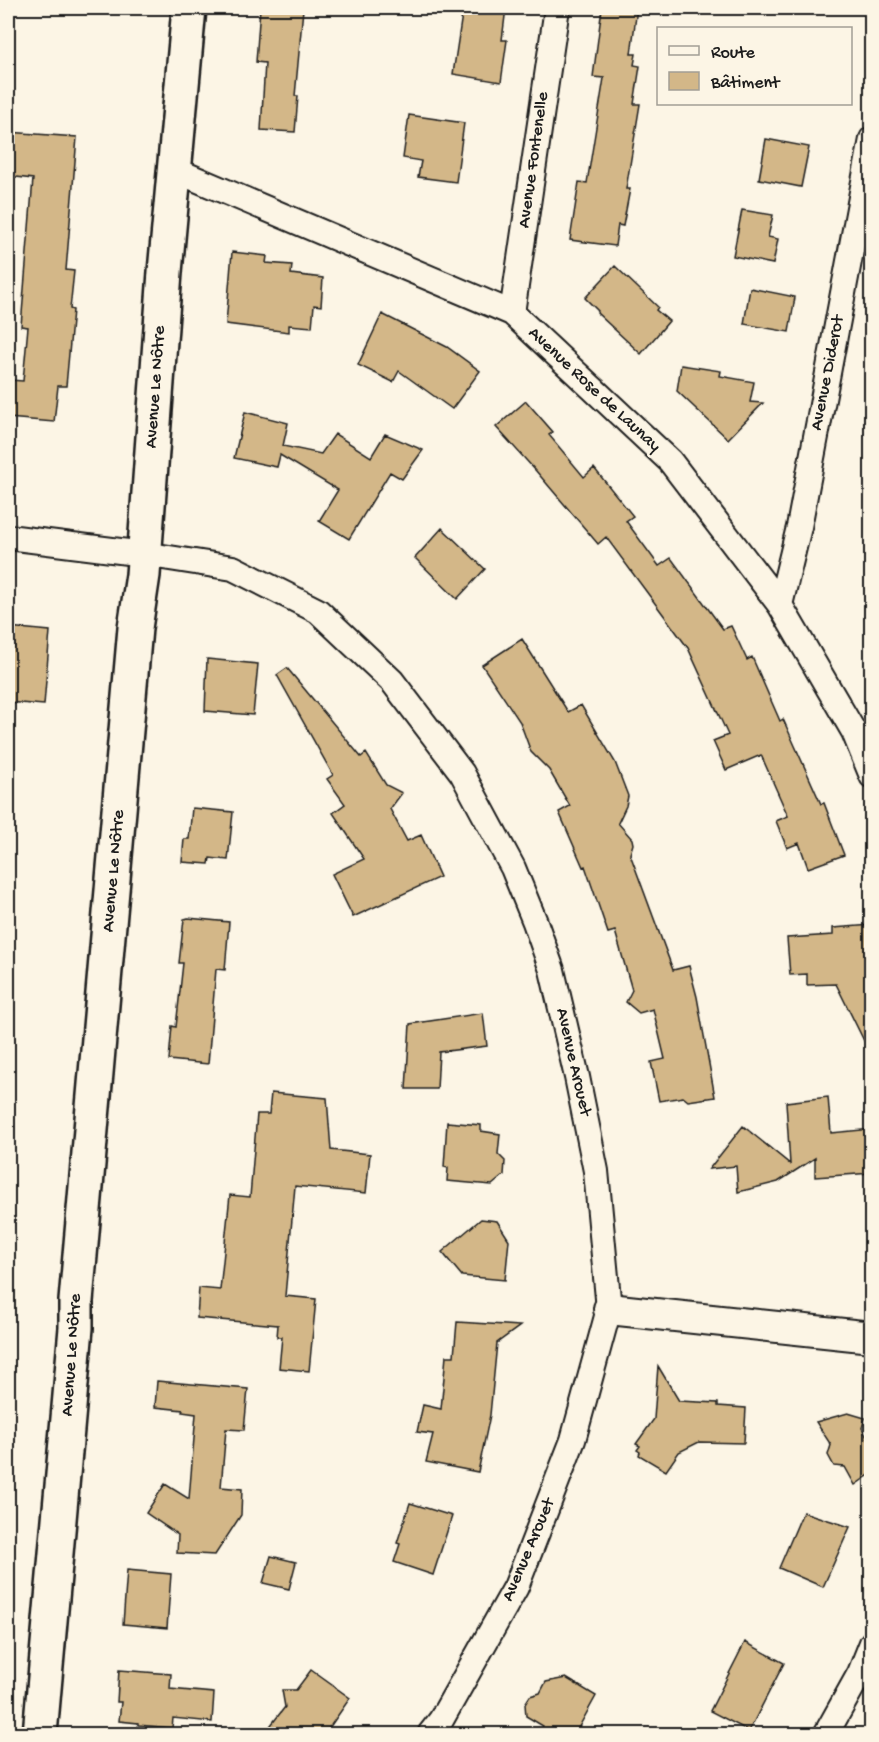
<svg xmlns="http://www.w3.org/2000/svg" width="879" height="1742" font-family="'Gochi Hand',sans-serif">
  <rect width="100%" height="100%" fill="#fcf5e5"/>
  <filter id="ink" filterUnits="userSpaceOnUse"><feTurbulence type="fractalNoise" baseFrequency=".0167" numOctaves="2"/><feDisplacementMap in="SourceGraphic" scale="12" xChannelSelector="R" yChannelSelector="G"/><feConvolveMatrix kernelMatrix="1 2 1 2 8 2 1 2 1" color-interpolation-filters="sRGB"/></filter>
  <g filter="url(#ink)">
    <path fill="#d3b788" stroke="#1c1c1c" stroke-width="1.5" d="M260 8 303 9 295 96H298L295 132 261 130 265 63 256 62Z
      M463 8H506L502 40H507L501 82 453 74Z
      M602 8H637L631 54H636L634 65 640 66 634 104H640L626 189H630L623 226 618 225 615 246 570 240 579 182 587 183 604 78 593 77Z
      M409 115 464 123 456 182 418 177 421 161 403 158Z
      M8 132 77 137 66 270 74 271 70 309 73 310 66 386H58L54 422 8 418 10 380 23 381 28 327 21 326 33 179 8 176Z
      M766 139 809 147 801 187 759 179Z
      M742 210 773 215 768 237 778 239 773 264 733 256Z
      M232 252 267 256 266 263 292 265 291 274 323 278 321 306 314 305 312 327 289 325V332L226 324Z
      M615 266 658 307 656 310 669 321 641 354 597 313 598 311 585 298Z
      M750 288 795 297 789 332 744 324Z
      M382 314 447 347 480 371 452 409 399 371 393 382 358 365Z
      M681 365 721 371 720 376 754 382 750 402 763 403 728 439 677 391Z
      M526 401 553 432 549 435 584 477 594 468 633 516 626 521 659 566 671 558 723 629 731 626 747 660 752 657 780 721 783 719 821 804 824 803 844 855 808 868 799 843 787 848 776 821 788 816 761 755 726 770 713 741 728 735 688 648 606 537 598 544 536 471 496 427Z
      M245 412 288 423 283 446 321 454 335 434 371 457 385 434 423 450 402 479 390 472 349 539 319 521 338 490 280 455 277 467 234 458Z
      M442 528 485 569 457 599 415 558Z
      M8 627 50 631 44 705 8 702Z
      M522 639 568 712 581 705 615 762 628 796 626 806 618 823 632 839 633 844 630 854 673 970 689 966 697 997 715 1097 688 1101 683 1097 659 1101 651 1062 665 1059 653 1009 639 1013 626 1002 632 990 615 931 608 933 585 866 583 867 559 812 570 806 549 770 531 752 520 722 482 665Z
      M207 659 258 664 253 715 205 711Z
      M287 668 361 757 366 753 386 785 402 793 390 809 407 841 421 835 440 877 353 917 332 874 364 859 333 813 345 804 327 779 333 775 277 675Z
      M192 808 233 812 228 860 210 858 209 864 182 862 184 839H189Z
      M188 918 229 922 225 970 216 969 208 1064 169 1060 172 1026 176 1027 183 963H179L184 919Z
      M872 925V1057L836 984 807 985V974L790 975 787 938 833 935V928Z
      M483 1013 487 1046 439 1052 437 1089H406L410 1024Z
      M271 1093 327 1098 331 1150 370 1154 366 1193 295 1186 285 1296 316 1299 309 1371 279 1368 282 1337H277L278 1325 197 1318 199 1288 220 1290 230 1195 250 1197 257 1114H269Z
      M828 1097 831 1133 872 1129V1173L815 1177V1158L778 1182 738 1192 736 1166 709 1169 743 1126 790 1164 786 1102Z
      M447 1122 481 1125V1131L500 1134 498 1154 505 1161 504 1175 492 1185 447 1181 448 1168 444 1167Z
      M481 1219 497 1221 509 1240 505 1280 462 1276 442 1252Z
      M457 1322 520 1326 497 1343 490 1415 478 1472 426 1462 433 1434 417 1432 423 1405 441 1409 446 1356H454Z
      M658 1366 679 1401 718 1403V1406L746 1408 744 1443 699 1442 679 1452 666 1471 639 1455 640 1452 637 1450 640 1446 636 1444 654 1419Z
      M157 1381 248 1389 244 1430 226 1429 221 1487 242 1489 241 1515 215 1555 177 1553 178 1535 146 1513 165 1484 189 1499 196 1414 182 1412 183 1410 155 1407Z
      M848 1413 865 1418 862 1428 872 1447V1473L855 1485 845 1467 834 1466 828 1455 831 1445 816 1422Z
      M410 1503 452 1516 433 1575 394 1562 400 1544 397 1543Z
      M803 1512 850 1527 823 1587 779 1568Z
      M271 1556 296 1562 289 1589 263 1583Z
      M127 1570 171 1574 167 1628 123 1624Z
      M745 1642 784 1663 749 1731 710 1711Z
      M119 1670 171 1674 170 1689 214 1693 212 1722 173 1718 172 1728 138 1725V1723L119 1721 121 1702H117Z
      M311 1670 350 1698 325 1734H264L285 1707 282 1690H296Z
      M566 1678 596 1696 575 1734H538L543 1726 526 1716 525 1704 530 1696 540 1693 546 1682Z"/>
    <g fill="none" stroke-linecap="round" stroke-linejoin="round">
      <defs>
        <path id="minor" d="M175 170 512 313 670 461 780 605 854 732 872 776
          M512 313 557 8
          M8 537 144 554 233 568 318 611 392 681 462 773 513 868 535 922 552 970 577 1077 596 1171 609 1309 573 1440 516 1587 441 1720 430 1734
          M780 605 799 527 872 139
          M826 1734 860 1673 872 1643"/>
        <path id="tertiary" d="M609 1309 872 1337"/>
        <path id="secondary" d="M40 1734 76 1328V1301L135 628 143 575 165 272 189 8"/>
      </defs>
      <use href="#minor" stroke="#1c1c1c" stroke-width="28"/>
      <use href="#tertiary" stroke="#1c1c1c" stroke-width="34"/>
      <use href="#secondary" stroke="#1c1c1c" stroke-width="38"/>
      <use href="#minor" stroke="#fcf5e5" stroke-width="24"/>
      <use href="#tertiary" stroke="#fcf5e5" stroke-width="30"/>
      <use href="#secondary" stroke="#fcf5e5" stroke-width="33"/>
    </g>
  </g>
  <g text-anchor="middle" dominant-baseline="central" stroke-width="5" stroke-linejoin="round" paint-order="stroke">
    <g font-size="18" fill="#1c1c1c" stroke="#fcf5e5">
      <text transform="translate(534 160) rotate(-82)">Avenue Fontenelle</text>
      <text transform="translate(828 373) rotate(-79)">Avenue Diderot</text>
      <text transform="translate(156 387) rotate(-86)">Avenue Le Nôtre</text>
      <text transform="translate(594 390) rotate(43)">Avenue Rose de Launay</text>
      <text transform="translate(114 871) rotate(-85)">Avenue Le Nôtre</text>
      <text transform="translate(573 1062) rotate(77)">Avenue Arouet</text>
      <text transform="translate(72 1355) rotate(-86)">Avenue Le Nôtre</text>
      <text transform="translate(529 1550) rotate(-67)">Avenue Arouet</text>
    </g>
  </g>
  <rect width="879" height="1742" fill="none" stroke="#fcf5e5" stroke-width="30"/>
  <rect x="15" y="15" width="849" height="1712" fill="none" stroke="#1c1c1c" stroke-width="2" filter="url(#ink)"/>
  <rect x="657" y="27" width="195" height="78" fill="#fcf5e5" stroke="#a29e95" stroke-width="1.5"/>
  <rect x="669" y="46" width="30" height="9" fill="#fcf5e5" stroke="#a29e95" stroke-width="1.5"/>
  <text x="711" y="57" font-size="18" fill="#1c1c1c">Route</text>
  <rect x="669" y="72" width="30" height="18" fill="#d3b788" stroke="#a29e95" stroke-width="1.5"/>
  <text x="711" y="87" font-size="18" fill="#1c1c1c">Bâtiment</text>
</svg>
